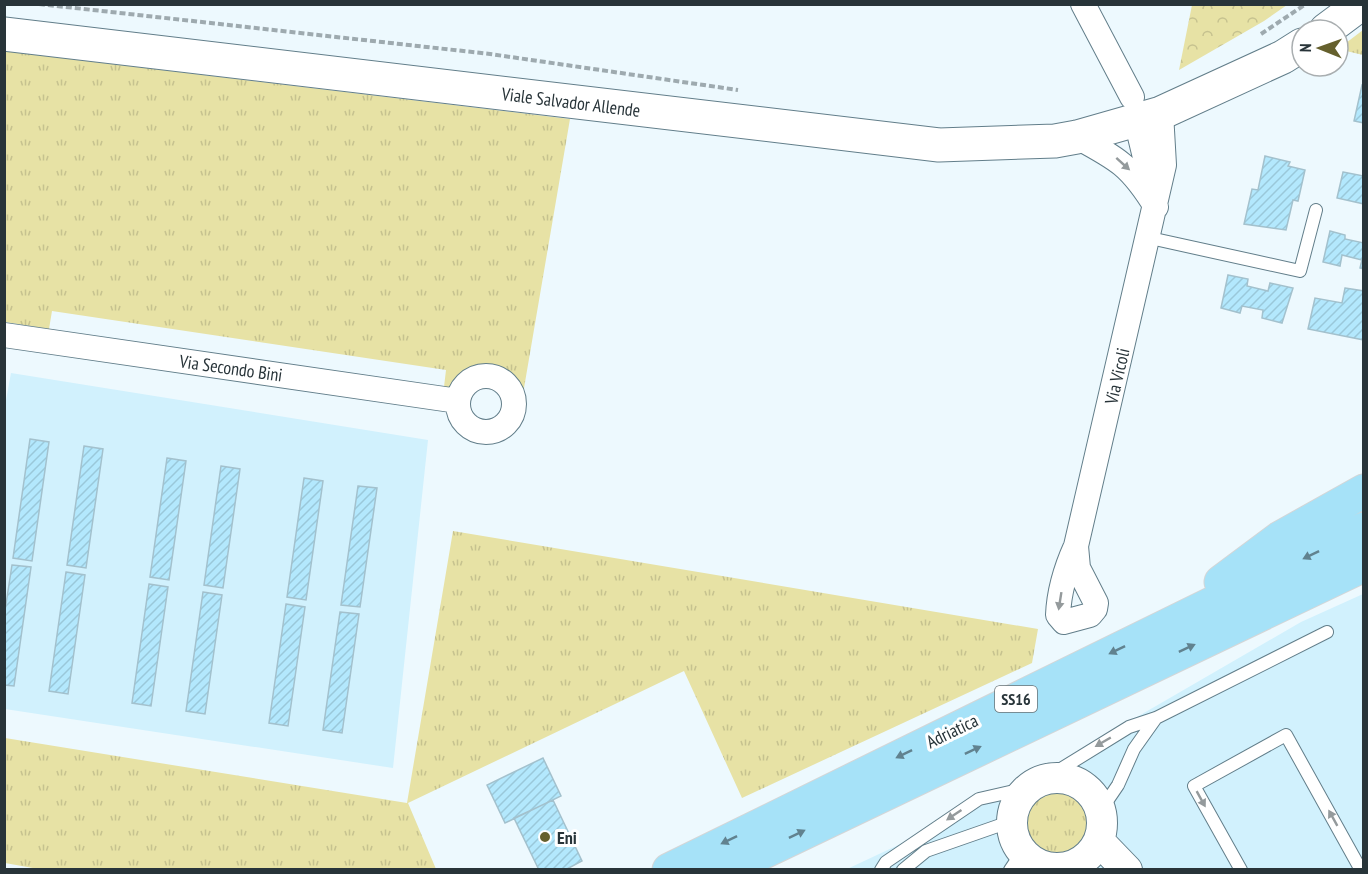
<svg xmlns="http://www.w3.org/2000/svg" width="1368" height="874" font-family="'PT Sans Narrow',sans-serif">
  <defs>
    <pattern id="grass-tufts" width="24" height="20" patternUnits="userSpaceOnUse" patternTransform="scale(1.5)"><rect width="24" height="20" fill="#e7e2a5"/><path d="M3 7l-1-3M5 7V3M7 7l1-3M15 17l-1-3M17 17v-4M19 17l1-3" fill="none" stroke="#c6c28f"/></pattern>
    <pattern id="park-crowns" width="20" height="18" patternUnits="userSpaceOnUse" patternTransform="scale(1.5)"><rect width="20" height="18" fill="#e7e2a5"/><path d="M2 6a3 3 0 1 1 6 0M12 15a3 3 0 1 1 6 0" fill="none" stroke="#c6c28f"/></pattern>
    <pattern id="building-hatch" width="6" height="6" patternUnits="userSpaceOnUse" patternTransform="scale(1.5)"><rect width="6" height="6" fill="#b3e8fd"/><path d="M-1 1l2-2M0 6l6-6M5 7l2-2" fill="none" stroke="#9ac8da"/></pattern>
  </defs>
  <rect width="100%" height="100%" fill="#edf9fe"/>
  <path fill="#d1f1fd" d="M11 373 428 440 393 768 5 709 4 411Z
    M1363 594V869L845 870 992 801 1301 622Z"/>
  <path fill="url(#grass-tufts)" d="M1363 30V55L1338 49Z
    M4 51 570 119 523 394C509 358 477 364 453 387H444L446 370 52 311 49 329 5 322Z
    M453 531 1038 629 1032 663 742 798 684 671 408 803 436 869 44 870 5 863V738L407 803Z
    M1024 825a32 32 0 1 1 64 0a32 32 0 1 1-64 0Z"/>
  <path fill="url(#park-crowns)" d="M1192 5V4L1287 5 1264 21 1179 70Z"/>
  <path fill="url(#building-hatch)" stroke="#a3c1cd" stroke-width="1.5" d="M1362 85 1364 86V123L1354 121Z
    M1265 156 1290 162 1288 166 1305 170 1298 201 1293 200 1286 230 1244 224 1252 189 1258 190Z
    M1343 172 1364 176V204L1337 198Z
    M1330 231 1345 235V239L1364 243V269L1360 268 1362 260 1342 255 1340 266 1323 262Z
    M1228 275 1248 279 1247 286 1268 291 1270 283 1293 288 1282 323 1262 318 1263 310 1242 306 1240 313 1221 308Z
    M1345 288 1364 291V340L1308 329 1315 298 1342 303Z
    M30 439 49 442 32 561 13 558Z
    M84 446 103 449 86 568 67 565Z
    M167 458 186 461 169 580 150 577Z
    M221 466 240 469 223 588 204 585Z
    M304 478 323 481 306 600 287 597Z
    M358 486 377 488 360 607 341 605Z
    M12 565 31 567 14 686 4 685V617Z
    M66 572 85 575 68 694 49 691Z
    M149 584 168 587 151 706 132 703Z
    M203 592 222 595 205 714 186 711Z
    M286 604 305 607 288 726 269 723Z
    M340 612 359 614 342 733 323 730Z
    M543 758 561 796 505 823 487 785Z
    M553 800 582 861 565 870H539L514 818Z"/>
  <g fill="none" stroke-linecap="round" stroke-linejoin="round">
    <defs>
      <path id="service" d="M1150 238 1300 271 1316 210
        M1043 780 1129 727 1156 718 1327 632
        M1101 810 1118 785 1134 749 1156 718
        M881 870 886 862 979 799 1028 788
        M903 870 926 851 1012 821
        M1010 870 1022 852
        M1241 870 1194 786 1286 735 1361 870"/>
      <path id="minor" d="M1083 4 1132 97
        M1136 120 1154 195
        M1077 137C1118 159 1131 166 1156 207
        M4 335 458 401
        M458 404a28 28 0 1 1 56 0a28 28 0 1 1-56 0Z
        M1076 546 1078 568 1096 603 1095 609 1090 615 1064 622 1058 615C1059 591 1066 568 1076 546L1164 165 1161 113"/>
      <path id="tertiary" d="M1012 823a45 45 0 1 1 90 0a45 45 0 1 1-90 0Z
        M1099 841 1127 870"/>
      <path id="secondary" d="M1326 30 1361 4
        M4 34 939 145 1055 141 1077 137 1161 113 1283 57 1302 45"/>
      <path id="trunk" d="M1221 582 1280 538 1364 491
        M669 870 1364 529
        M726 870 1364 565"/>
    </defs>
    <use href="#service" stroke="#627e8a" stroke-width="14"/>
    <use href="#minor" stroke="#627e8a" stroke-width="26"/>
    <use href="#tertiary" stroke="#627e8a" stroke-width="32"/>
    <use href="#secondary" stroke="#627e8a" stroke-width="35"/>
    <use href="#trunk" stroke="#d4d6d7" stroke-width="35"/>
    <path stroke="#9eaaaf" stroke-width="4" stroke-dasharray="6 3" stroke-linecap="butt" d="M39 4 490 54 738 90
      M1261 34 1306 4"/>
    <use href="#service" stroke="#fff" stroke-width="12"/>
    <use href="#minor" stroke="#fff" stroke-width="24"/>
    <use href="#tertiary" stroke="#fff" stroke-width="30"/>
    <use href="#secondary" stroke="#fff" stroke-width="33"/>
    <use href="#trunk" stroke="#a6e2f8" stroke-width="33"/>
  </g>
  <defs><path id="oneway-solid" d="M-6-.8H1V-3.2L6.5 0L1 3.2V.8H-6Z" transform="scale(1.5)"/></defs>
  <g fill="#949a9c">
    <use href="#oneway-solid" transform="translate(1123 164) rotate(42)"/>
    <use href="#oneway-solid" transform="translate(1060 601) rotate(99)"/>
    <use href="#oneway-solid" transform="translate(1103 742) rotate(150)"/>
    <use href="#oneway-solid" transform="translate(1201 799) rotate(61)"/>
    <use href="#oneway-solid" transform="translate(954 815) rotate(146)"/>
    <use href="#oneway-solid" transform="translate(1333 818) rotate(-119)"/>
  </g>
  <g fill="#61828f">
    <use href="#oneway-solid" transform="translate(1311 555) rotate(154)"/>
    <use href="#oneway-solid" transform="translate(1187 648) rotate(-25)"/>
    <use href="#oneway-solid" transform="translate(1117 650) rotate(154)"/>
    <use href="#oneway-solid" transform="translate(973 750) rotate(-25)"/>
    <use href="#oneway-solid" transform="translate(904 754) rotate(154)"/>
    <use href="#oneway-solid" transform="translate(797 834) rotate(-26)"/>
    <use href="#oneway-solid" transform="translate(729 840) rotate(154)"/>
  </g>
  <circle fill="#65602d" stroke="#fff" stroke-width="2" cx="545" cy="837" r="6"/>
  <g text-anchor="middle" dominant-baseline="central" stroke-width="6" stroke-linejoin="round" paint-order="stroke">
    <rect fill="#fff" stroke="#687174" stroke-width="1.5" x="995" y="686" width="42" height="26" rx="4.5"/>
    <g font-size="16" font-weight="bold" fill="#283439">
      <text x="1016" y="699">SS16</text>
    </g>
    <g font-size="18" fill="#283439" stroke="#fff">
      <text transform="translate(571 102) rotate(7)">Viale Salvador Allende</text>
      <text transform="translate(231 368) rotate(8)">Via Secondo Bini</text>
      <text transform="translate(1117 376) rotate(-77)">Via Vicoli</text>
      <text transform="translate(952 731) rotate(-26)">Adriatica</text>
    </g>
    <g font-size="18" font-weight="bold" fill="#283439" stroke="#fff" text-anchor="start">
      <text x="557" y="837">Eni</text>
    </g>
  </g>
  <rect width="1368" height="874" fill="none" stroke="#283439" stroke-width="12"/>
  <g transform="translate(1320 48) rotate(271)"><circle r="28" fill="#ffffff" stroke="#a9aeb0" stroke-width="1.5"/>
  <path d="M0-4.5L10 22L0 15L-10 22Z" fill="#65602d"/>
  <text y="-9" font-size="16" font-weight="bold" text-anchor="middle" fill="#283439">N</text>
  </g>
</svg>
